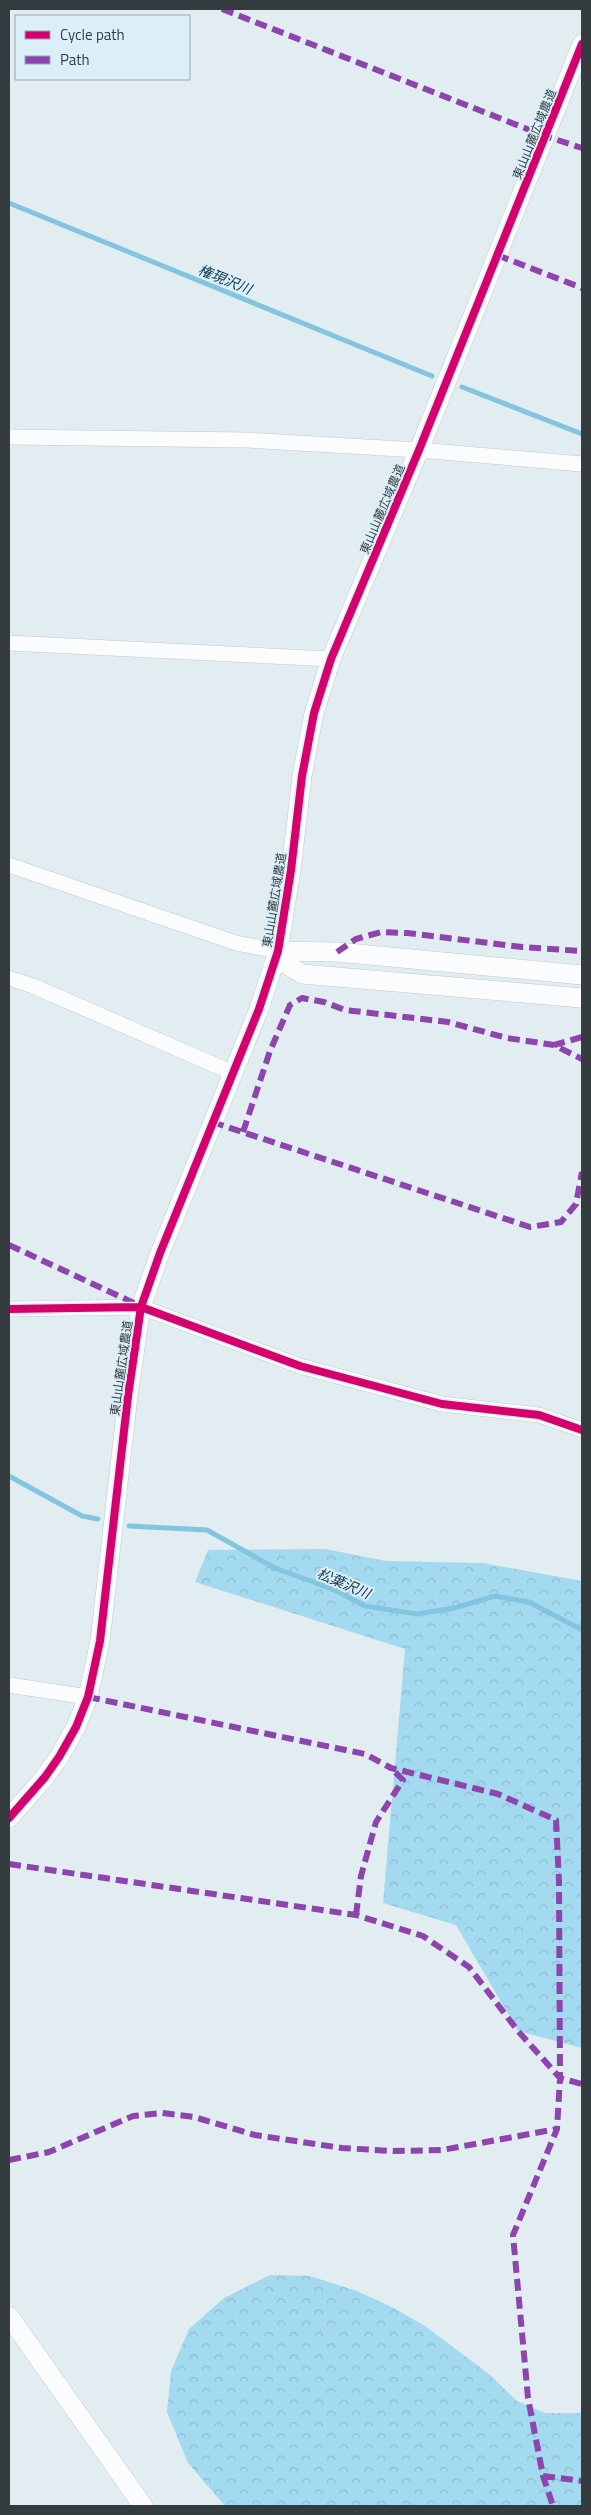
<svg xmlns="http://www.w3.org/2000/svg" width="591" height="2515" font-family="'Titillium Web','Noto Sans JP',sans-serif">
  <defs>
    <pattern id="forest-crowns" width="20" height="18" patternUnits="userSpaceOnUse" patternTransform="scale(1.25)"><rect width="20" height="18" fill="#a4daef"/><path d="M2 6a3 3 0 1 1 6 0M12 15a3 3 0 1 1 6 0" fill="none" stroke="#8ebcce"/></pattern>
  </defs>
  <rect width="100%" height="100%" fill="#e2edf2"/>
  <path fill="url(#forest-crowns)" d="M325 1549 386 1561 483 1563 582 1581V2048L518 2031 456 1925 383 1903 405 1649 195 1582 208 1550Z
    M270 2275 310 2276 357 2291 394 2308 425 2326 489 2374 517 2401 545 2413H579L582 2411V2506H225L188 2463 167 2412 171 2371 189 2329 224 2298Z"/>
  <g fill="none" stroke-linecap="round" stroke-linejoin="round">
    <path stroke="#83c4de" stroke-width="5" d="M9 203 432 376
      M462 387 582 434
      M9 1476 82 1516 98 1519
      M129 1526 207 1530 275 1568 335 1590 365 1606 417 1614 454 1608 495 1596 529 1602 582 1630"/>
    <defs>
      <path id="minor" d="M9 437 247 440 419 450 582 464
        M9 643 331 659
        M9 865 236 943 278 951
        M9 978 33 986 231 1072
        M9 1309 141 1307 300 1366 442 1404 539 1415 582 1430
        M9 1685 88 1697"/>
      <path id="tertiary" d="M278 951 337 952 582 975
        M276 958 302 974 582 998
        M9 1818 45 1777 59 1757 76 1727 88 1697 100 1641 128 1396 141 1307 160 1253 259 1009 278 951 291 870 302 776 314 713 331 659 419 450 582 44
        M9 2316 143 2506"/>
    </defs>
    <use href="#minor" stroke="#c1c9cd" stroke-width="16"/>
    <use href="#tertiary" stroke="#c1c9cd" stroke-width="20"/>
    <use href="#minor" stroke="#fbfcfd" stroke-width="15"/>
    <use href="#tertiary" stroke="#fbfcfd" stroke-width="19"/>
    <path stroke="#8e44ad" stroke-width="6" stroke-dasharray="12 6" stroke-linecap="butt" d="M222 9 545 136 582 148
      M497 255 582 288
      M337 952 356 939 381 932 407 933 522 947 582 951
      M582 1037 554 1045 582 1059
      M212 1122 530 1227 561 1222 576 1204 582 1172
      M243 1132 270 1051 290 1005 302 998 324 1002 345 1010 448 1022 507 1038 554 1045
      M9 1245 136 1304
      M88 1697 365 1754 391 1768 498 1794 556 1820 559 1881 560 2078 557 2129 513 2235 528 2398 543 2476 553 2506
      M9 1864 356 1915 423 1936 469 1967 518 2031 560 2078 582 2084
      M356 1915 361 1876 376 1822 403 1780 391 1768
      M9 2160 49 2152 133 2116 162 2113 194 2117 255 2135 342 2148 393 2151 442 2150 557 2129
      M543 2476 582 2481"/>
    <defs>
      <path id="cycleway" d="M9 1309 141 1307 300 1366 442 1404 539 1415 582 1430
        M9 1818 45 1777 59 1757 76 1727 88 1697 100 1641 128 1396 141 1307 160 1253 259 1009 278 951 291 870 302 776 314 713 331 659 419 450 582 44"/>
    </defs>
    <use href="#cycleway" stroke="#dceff8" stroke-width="11"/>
    <use href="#cycleway" stroke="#d6006c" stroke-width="8"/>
  </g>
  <g text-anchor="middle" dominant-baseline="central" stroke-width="4" stroke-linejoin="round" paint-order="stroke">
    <g font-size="12" fill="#343c3f" stroke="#dceff8">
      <text transform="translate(534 134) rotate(-68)">東山山麓広域農道</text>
      <text transform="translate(382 509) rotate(-67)">東山山麓広域農道</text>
      <text transform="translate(274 900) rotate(-81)">東山山麓広域農道</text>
      <text transform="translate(121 1368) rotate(-82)">東山山麓広域農道</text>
    </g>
    <g font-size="14" font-style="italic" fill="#0d3645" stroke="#dceff8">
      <text transform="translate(225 279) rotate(22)">権現沢川</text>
      <text transform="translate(344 1583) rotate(23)">松葉沢川</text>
    </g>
  </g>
  <rect width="591" height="2515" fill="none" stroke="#343c3f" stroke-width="20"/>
  <rect x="15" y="15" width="175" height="65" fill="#dceff8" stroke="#99a7ae"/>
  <rect x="25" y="31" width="25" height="8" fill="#d6006c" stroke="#99a7ae"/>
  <text x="60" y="40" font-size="15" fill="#343c3f">Cycle path</text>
  <rect x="25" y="56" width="25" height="8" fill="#8e44ad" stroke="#99a7ae"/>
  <text x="60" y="65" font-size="15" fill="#343c3f">Path</text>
</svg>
